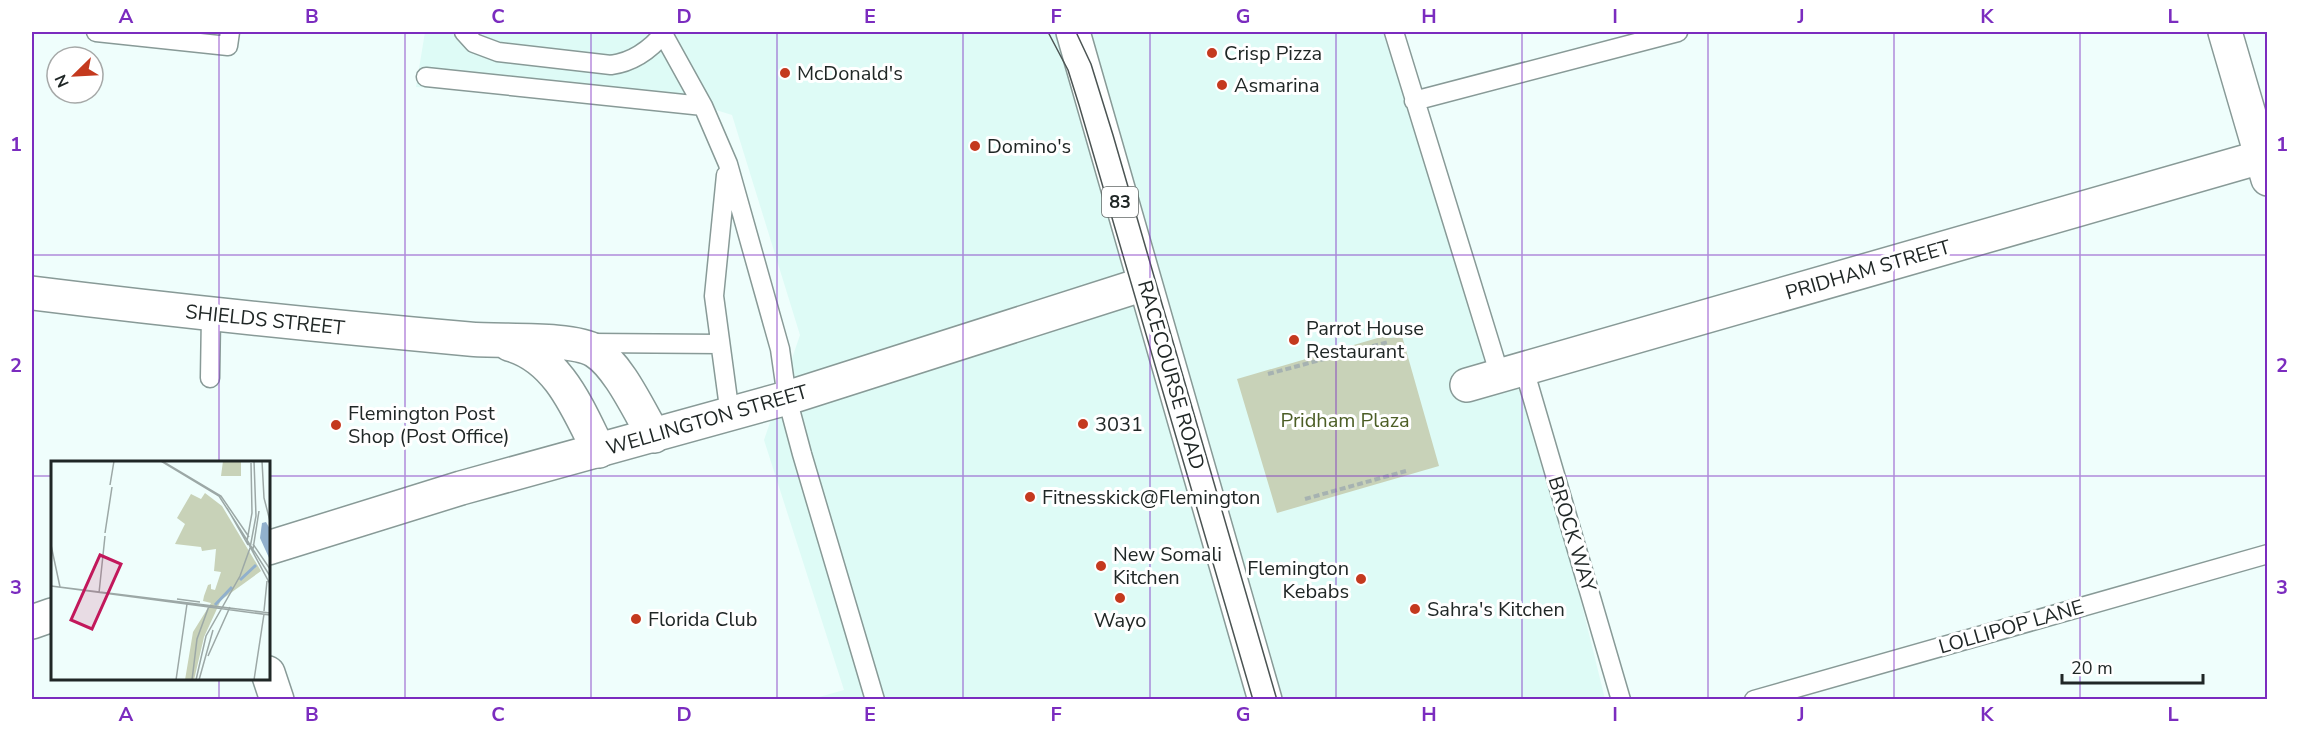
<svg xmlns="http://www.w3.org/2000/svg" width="2299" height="731" font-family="'Nunito Sans',sans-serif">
  <rect width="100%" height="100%" fill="#effefc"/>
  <path fill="#defbf6" d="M425 32H1395L1499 376 1524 369 1605 699H812L844 690 764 440 800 335 732 115 703 106 416 87Z"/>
  <path fill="#c8d2b8" d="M1402 336 1439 466 1277 513 1237 379 1381 337 1391 338Z"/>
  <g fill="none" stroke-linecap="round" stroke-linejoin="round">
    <defs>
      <path id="service" d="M96 32 228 46 230 32
        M464 32 474 43 498 52 611 65C634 62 651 49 665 32
        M662 32 703 106
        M1394 32 1500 376
        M426 77 703 106 728 164 780 349 787 398 802 454 875 700
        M1414 101 1678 32
        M726 175 714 296 730 415
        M590 343 720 344
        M1524 369 1621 700
        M210 378 211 315
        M1754 700 2268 554"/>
      <path id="minor" d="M2225 32 2268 179
        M32 293C177 311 323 326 469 339 499 342 572 337 595 351 619 366 639 411 654 436
        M509 344C558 357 578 409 599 451
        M1467 385 2268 155
        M268 673 277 700"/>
      <path id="tertiary" d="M268 548 461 488 787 398 1144 284
        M32 622 52 615"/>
      <path id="trunk" d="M1073 32 1265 700"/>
    </defs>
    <use href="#service" stroke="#889a97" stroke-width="21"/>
    <use href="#minor" stroke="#889a97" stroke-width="36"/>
    <use href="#tertiary" stroke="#889a97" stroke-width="36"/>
    <use href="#trunk" stroke="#889a97" stroke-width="36"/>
    <path stroke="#a6b2b1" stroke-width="4" stroke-dasharray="6 3" stroke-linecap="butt" d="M1268 374 1388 342
      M1305 499 1406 471"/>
    <use href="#service" stroke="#fff" stroke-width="18"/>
    <use href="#minor" stroke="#fff" stroke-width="33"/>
    <use href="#tertiary" stroke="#fff" stroke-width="33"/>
    <use href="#trunk" stroke="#fff" stroke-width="33"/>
    <path stroke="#4b5453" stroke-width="1.5" d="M1048 32 1068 70 1079 105 1253 700
      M1076 32 1091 64 1113 135 1277 700"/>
  </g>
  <path fill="none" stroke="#7b2cbf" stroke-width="1.5" stroke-opacity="0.55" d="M219 32V462M405 32V700M591 32V700M777 32V700M963 32V700M1150 32V700M1336 32V700M1522 32V700M1708 32V700M1894 32V700M2080 32V700M32 255H2268M32 476H52M268 476H2268M219 678V700"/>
  <g fill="#c4391e" stroke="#fff" stroke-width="2">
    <circle cx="1212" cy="53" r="6"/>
    <circle cx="785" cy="73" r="6"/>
    <circle cx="1222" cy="85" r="6"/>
    <circle cx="975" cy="146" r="6"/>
    <circle cx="1294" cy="340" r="6"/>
    <circle cx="1083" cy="424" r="6"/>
    <circle cx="336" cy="425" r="6"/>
    <circle cx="1030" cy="497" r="6"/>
    <circle cx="1101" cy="566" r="6"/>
    <circle cx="1361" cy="579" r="6"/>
    <circle cx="1120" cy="598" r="6"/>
    <circle cx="1415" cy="609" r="6"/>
    <circle cx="636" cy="619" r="6"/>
  </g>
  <g text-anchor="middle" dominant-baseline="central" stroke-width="6" stroke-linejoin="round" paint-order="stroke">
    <rect fill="#fff" stroke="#636867" stroke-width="1.5" x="1102" y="187" width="36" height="30" rx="4.5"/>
    <g font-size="18" font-weight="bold" fill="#202726">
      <text x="1120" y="202">83</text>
    </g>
    <g font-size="20" fill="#202726" stroke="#fff" text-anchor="start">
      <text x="1224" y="53">Crisp Pizza</text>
      <text x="797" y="73">McDonald's</text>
      <text x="1234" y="85">Asmarina</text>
      <text x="987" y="146">Domino's</text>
      <text x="1306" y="328">Parrot House<tspan x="1306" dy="23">Restaurant</tspan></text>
      <text x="348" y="413">Flemington Post<tspan x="348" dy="23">Shop (Post Office)</tspan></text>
      <text x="1095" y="424">3031</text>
      <text x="1042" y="497">Fitnesskick@Flemington</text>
      <text x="1113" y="554">New Somali<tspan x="1113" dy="23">Kitchen</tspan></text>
      <text x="1349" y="568" text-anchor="end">Flemington<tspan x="1349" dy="23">Kebabs</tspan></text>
      <text x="1427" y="609">Sahra's Kitchen</text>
      <text x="648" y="619">Florida Club</text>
      <text x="1120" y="620" text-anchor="middle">Wayo</text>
    </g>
    <g font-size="20" fill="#202726" stroke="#fff">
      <text transform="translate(1868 270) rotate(-16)">PRIDHAM STREET</text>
      <text transform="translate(265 320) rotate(6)">SHIELDS STREET</text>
      <text transform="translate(1171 375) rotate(74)">RACECOURSE ROAD</text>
      <text transform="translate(707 420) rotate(-16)">WELLINGTON STREET</text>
      <text transform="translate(1572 534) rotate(73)">BROCK WAY</text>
      <text transform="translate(2011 627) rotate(-16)">LOLLIPOP LANE</text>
    </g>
    <g font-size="20" fill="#4c5e26" stroke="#fff">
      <text x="1345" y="420">Pridham Plaza</text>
    </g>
  </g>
  <g transform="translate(51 461)">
    <rect width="219" height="219" fill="#effefc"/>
    <path d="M172 0H190V15H170ZM154 32 171 45 210 110 170 139 153 176 143 219H134L142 171 160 142 152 140 153 135 157 124 160 123V128L164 129 170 111 163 110 165 88 151 90 150 86 124 83 134 63 126 57 140 33 150 38Z" fill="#c8d2b8"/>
    <path d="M215 61 219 68V99L209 77 211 62Z" fill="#91b0cc"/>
    <path fill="none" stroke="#91b0cc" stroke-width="3" d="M189 119 205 104M164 144 181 126"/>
    <path fill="none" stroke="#9ca8a6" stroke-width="1.5" d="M110 0 168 35 219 115M111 0 170 35 198 76M211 0 213 37 219 60M200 2 201 52 196 80 219 123M59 24 63 0M176 47 197 84M54 72 61 26M202 83 219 108M0 84 9 126M202 88 208 50M0 125 219 154M0 125 219 152M48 132 54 75M126 138 149 141M213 150 216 120M157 195 179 146M125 219 136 143M141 219 146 178 158 145M145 219 155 175 189 115 199 87 205 55 203 0M148 219 162 169M203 219 213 153"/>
    <path fill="#c2185b" fill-opacity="0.15" stroke="#c2185b" stroke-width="3" d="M49 94 70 103 41 168 20 159Z"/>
    <rect width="219" height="219" fill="none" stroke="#202726" stroke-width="3"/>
  </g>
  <rect width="2299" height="731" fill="none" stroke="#ffffff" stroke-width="66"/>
  <g transform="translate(75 75) rotate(246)"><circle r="28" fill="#ffffff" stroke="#a6a9a8" stroke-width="1.5"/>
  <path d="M0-4.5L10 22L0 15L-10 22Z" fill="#c4391e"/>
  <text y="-9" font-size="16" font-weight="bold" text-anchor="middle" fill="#202726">N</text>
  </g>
  <path d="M2062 674v9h141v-9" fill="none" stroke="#202726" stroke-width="3"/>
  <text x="2071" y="674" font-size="18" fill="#202726" stroke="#ffffff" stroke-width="4.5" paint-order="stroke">20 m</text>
  <rect x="33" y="33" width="2233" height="665" fill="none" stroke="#7b2cbf" stroke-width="2"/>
  <g font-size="20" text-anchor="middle" font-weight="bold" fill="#7b2cbf">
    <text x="126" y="23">A</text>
    <text x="312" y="23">B</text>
    <text x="498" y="23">C</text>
    <text x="684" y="23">D</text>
    <text x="870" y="23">E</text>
    <text x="1056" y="23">F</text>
    <text x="1243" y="23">G</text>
    <text x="1429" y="23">H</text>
    <text x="1615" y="23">I</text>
    <text x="1801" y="23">J</text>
    <text x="1987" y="23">K</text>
    <text x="2173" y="23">L</text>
    <text x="16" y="151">1</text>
    <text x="2282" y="151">1</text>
    <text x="16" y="372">2</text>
    <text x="2282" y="372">2</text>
    <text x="16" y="594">3</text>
    <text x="2282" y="594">3</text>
    <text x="126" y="721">A</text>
    <text x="312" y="721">B</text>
    <text x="498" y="721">C</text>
    <text x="684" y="721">D</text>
    <text x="870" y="721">E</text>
    <text x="1056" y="721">F</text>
    <text x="1243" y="721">G</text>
    <text x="1429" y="721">H</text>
    <text x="1615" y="721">I</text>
    <text x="1801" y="721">J</text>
    <text x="1987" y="721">K</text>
    <text x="2173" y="721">L</text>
  </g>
</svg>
